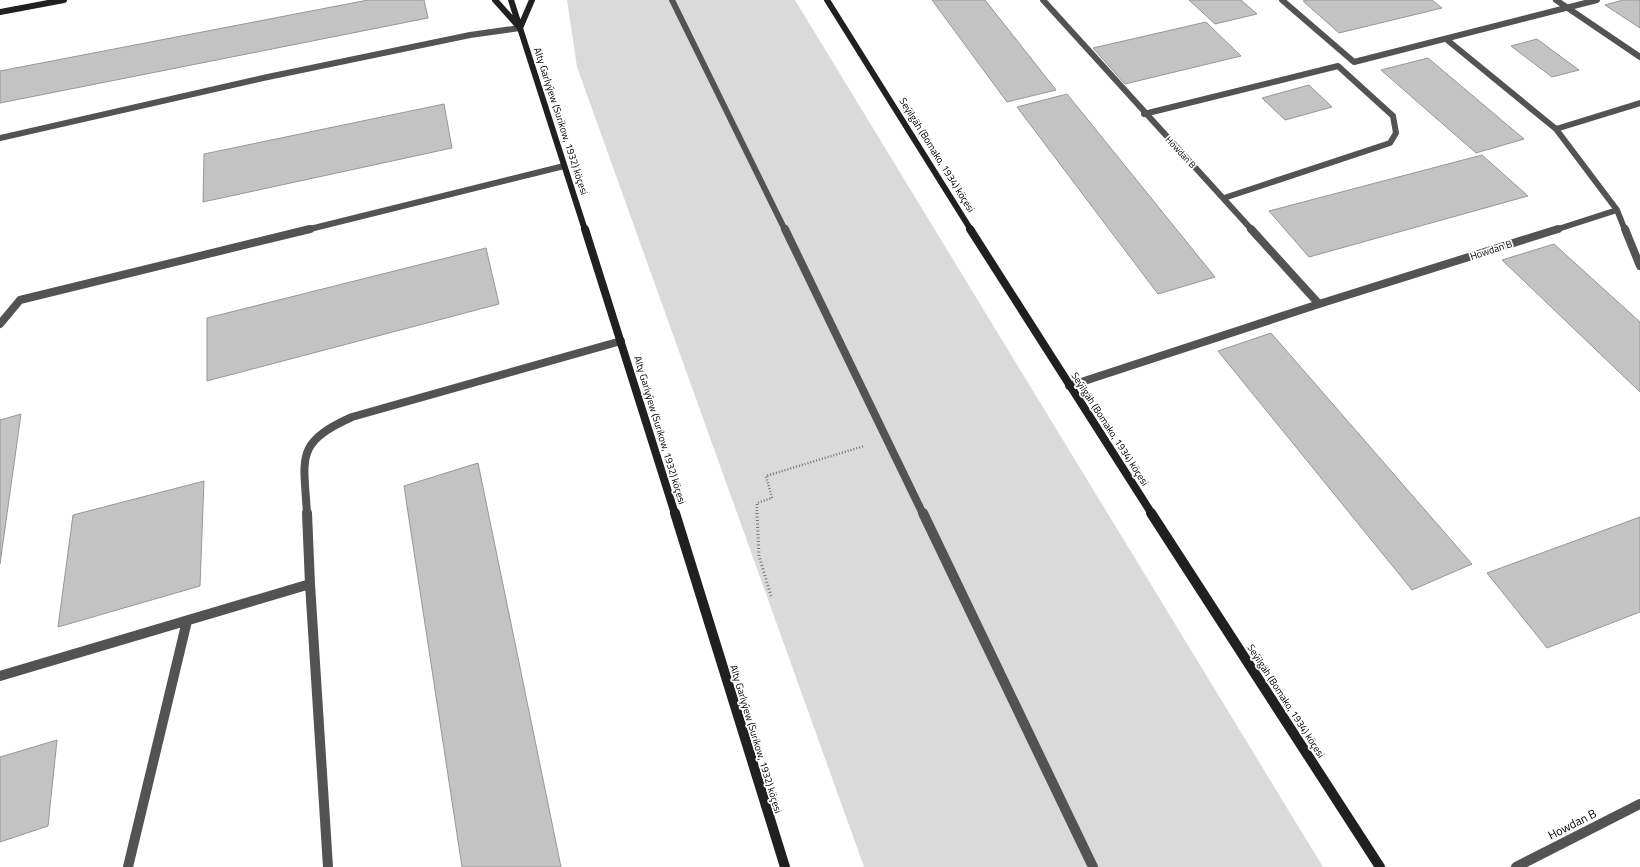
<svg xmlns="http://www.w3.org/2000/svg" width="1640" height="867" font-family="'Titillium Web',sans-serif">
  <rect width="100%" height="100%" fill="#fff"/>
  <path fill="#dadada" d="M567 0H795L1323 867H864L577 67Z"/>
  <path fill="#c3c3c3" stroke="#979797" d="M368 0H424L428 18 0 103V71Z
    M932 0H985L1056 90 1007 102Z
    M1189 0H1241L1257 14 1215 24Z
    M1309 0H1432L1442 8 1339 33 1303 1Z
    M1623 0H1640V28L1605 5Z
    M1206 22 1241 56 1125 84 1093 48Z
    M1537 39 1579 70 1552 77 1511 46Z
    M1428 58 1524 139 1476 153 1381 70Z
    M1309 85 1332 107 1285 120 1262 98Z
    M1067 94 1215 277 1158 294 1017 107Z
    M444 104 452 148 203 202 204 154Z
    M1482 155 1528 196 1309 257 1269 211Z
    M1554 244 1640 322V392L1502 260Z
    M486 248 499 304 207 381V318Z
    M1271 333 1472 564 1412 590 1218 351Z
    M21 414 0 564V420Z
    M478 463 561 867H462L404 486Z
    M204 481 200 586 58 627 73 515Z
    M1640 517V612L1547 648 1487 573Z
    M57 740 48 826 0 842V757Z"/>
  <g fill="none" stroke-linecap="round" stroke-linejoin="round">
    <path stroke="#757575" stroke-width="2.5" stroke-dasharray="1 2" stroke-linecap="butt" d="M757 514V503L772 498 766 476 864 446"/>
    <path stroke="#757575" stroke-width="3" stroke-dasharray="1 2.5" stroke-linecap="butt" d="M757 513 759 556 771 596"/>
    <path stroke="#535353" stroke-width="6" d="M1043 0 1252 230
      M1282 0 1354 62 1597 0
      M1556 0 1640 57
      M1446 39 1556 129
      M1144 114 1338 66 1393 116 1396 133 1390 143 1224 198
      M0 138 263 78 470 35 520 28
      M306 230 564 166
      M1555 230 1617 210
      M1625 230 1617 210 1556 129 1640 103"/>
    <path stroke="#535353" stroke-width="8" d="M1251 229 1319 304
      M1625 229 1640 266
      M0 324 20 300 310 229
      M1069 386 1319 304 1558 229
      M307 514C304 458 294 443 352 417L621 341"/>
    <path stroke="#535353" stroke-width="10" d="M310 584 328 867
      M0 676 310 584 307 513
      M128 867 187 621
      M1516 867 1640 804"/>
    <path stroke="#535353" stroke-width="6" d="M672 0 785 230"/>
    <path stroke="#535353" stroke-width="8" d="M785 229 923 514"/>
    <path stroke="#535353" stroke-width="10" d="M923 513 1093 867"/>
    <path stroke="#202020" stroke-width="6" d="M495 0 520 28 532 0
      M511 0 585 230
      M827 0 971 230
      M0 12 64 0"/>
    <path stroke="#202020" stroke-width="8" d="M585 229 675 514
      M970 229 1152 514"/>
    <path stroke="#202020" stroke-width="10" d="M675 513 785 867
      M1151 513 1380 867"/>
  </g>
  <g text-anchor="middle" dominant-baseline="central" stroke-width="3.5" stroke-linejoin="round" paint-order="stroke">
    <g font-size="9" fill="#000" stroke="#fff">
      <text transform="translate(1181 152) rotate(47)">Howdan B</text>
    </g>
    <g font-size="10" fill="#000" stroke="#fff">
      <text transform="translate(561 121) rotate(72)">Alty Garlyýew (Surikow, 1932) köçesi</text>
      <text transform="translate(937 155) rotate(58)">Seýilgäh (Bomako, 1934) köçesi</text>
      <text transform="translate(1491 250) rotate(-18)">Howdan B</text>
      <text transform="translate(1110 429) rotate(57)">Seýilgäh (Bomako, 1934) köçesi</text>
      <text transform="translate(660 430) rotate(73)">Alty Garlyýew (Surikow, 1932) köçesi</text>
      <text transform="translate(1286 701) rotate(57)">Seýilgäh (Bomako, 1934) köçesi</text>
      <text transform="translate(756 739) rotate(73)">Alty Garlyýew (Surikow, 1932) köçesi</text>
    </g>
    <g font-size="12" fill="#000" stroke="#fff">
      <text transform="translate(1572 824) rotate(-27)">Howdan B</text>
    </g>
  </g>
</svg>
